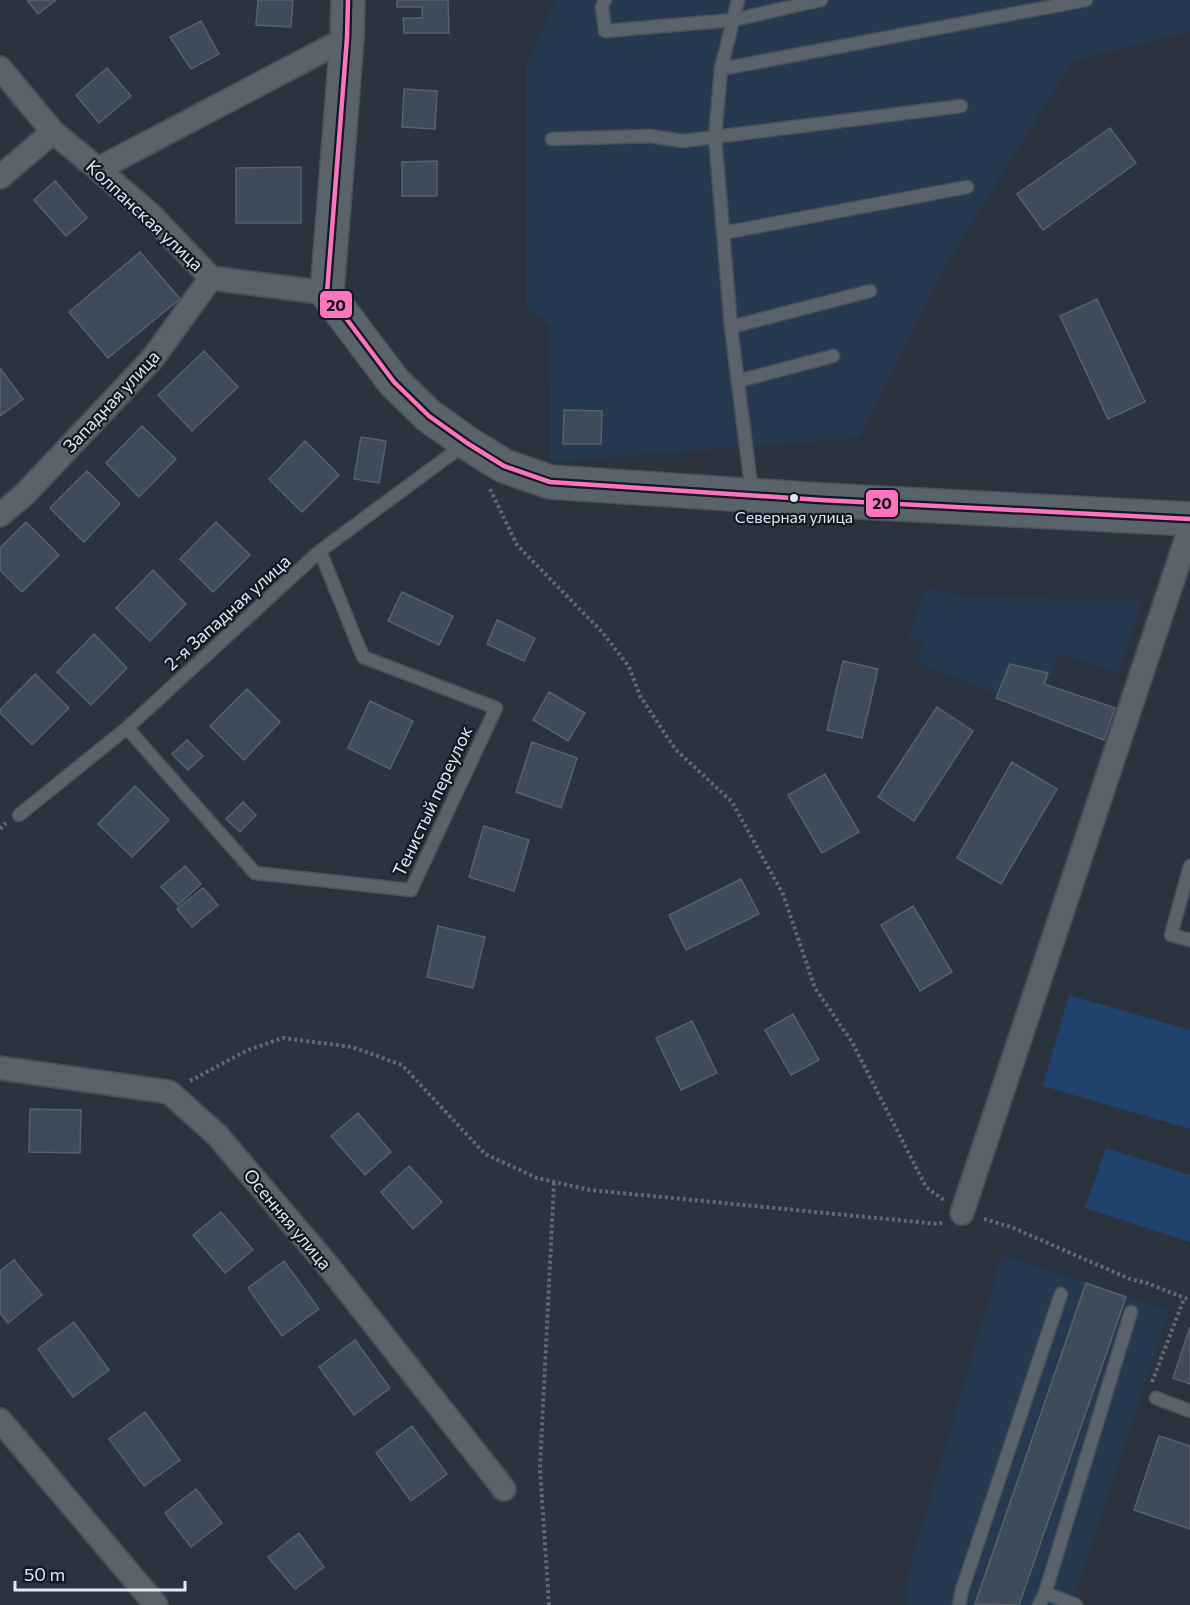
<svg xmlns="http://www.w3.org/2000/svg" width="1190" height="1605" font-family="Commissioner,sans-serif">
  <rect width="100%" height="100%" fill="#2a333e"/>
  <path fill="#273951" d="M555 0H1190V32L1073 61 944 268 859 438 550 462 549 325 526 308V67Z
    M927 587 968 598 1142 599 1119 674 1060 654 1036 711 917 662 925 642 908 636Z
    M1002 1254 1169 1310 1071 1605H907L906 1580Z"/>
  <path fill="#20436e" d="M1069 995 1190 1030V1129L1043 1086Z
    M1106 1148 1190 1175V1242L1085 1208Z"/>
  <path fill="#3e4b5b" stroke="#586069" stroke-width="1.5" d="M27 0H56L38 14Z
    M258 0H293L291 27 256 25Z
    M397 0H448L449 33H404L403 18H422V7H397Z
    M201 21 219 54 191 69 170 37Z
    M107 68 131 96 99 123 76 95Z
    M404 89 437 91 435 129 402 127Z
    M1110 128 1136 163 1043 230 1017 194Z
    M437 161V196H402V162Z
    M301 167V223H236V168Z
    M55 181 87 218 66 236 34 200Z
    M140 252 180 299 108 358 69 312Z
    M1097 299 1145 402 1108 419 1060 316Z
    M204 351 238 387 192 431 158 395Z
    M0 368 23 399 0 416Z
    M564 410 602 411 601 444H563Z
    M142 426 176 459 139 497 106 463Z
    M361 437 386 441 379 483 354 479Z
    M305 441 339 475 302 512 269 479Z
    M87 471 120 504 84 542 50 508Z
    M26 522 59 555 22 592 0 570V548Z
    M216 522 250 555 213 592 180 559Z
    M153 570 186 604 150 641 116 608Z
    M402 592 453 616 439 645 388 621Z
    M497 620 535 638 524 661 487 644Z
    M94 634 127 668 91 705 57 672Z
    M843 661 878 669 862 738 827 730Z
    M1010 664 1048 673 1044 684 1115 708 1104 740 996 698Z
    M35 674 69 708 32 745 0 713V710Z
    M247 689 280 722 244 760 210 726Z
    M549 692 585 713 568 741 533 720Z
    M370 701 413 721 390 769 348 748Z
    M937 707 973 731 914 821 878 797Z
    M187 740 203 756 188 770 172 754Z
    M532 742 577 758 561 808 516 792Z
    M1012 762 1057 789 1001 884 957 858Z
    M825 774 859 832 822 853 788 795Z
    M135 786 169 820 132 857 98 824Z
    M243 802 256 815 240 832 226 819Z
    M484 826 529 840 514 891 469 877Z
    M185 866 201 884 178 905 161 887Z
    M741 879 759 914 686 950 669 915Z
    M203 888 218 905 192 927 177 909Z
    M913 906 952 972 920 991 881 925Z
    M438 926 485 937 473 988 427 977Z
    M793 1014 819 1060 791 1075 765 1030Z
    M692 1021 717 1073 681 1090 656 1038Z
    M30 1109 81 1110 80 1153 29 1152Z
    M358 1113 391 1152 365 1175 331 1136Z
    M409 1166 442 1202 413 1229 381 1192Z
    M221 1212 253 1250 225 1273 193 1235Z
    M14 1260 42 1295 8 1323 0 1313V1271Z
    M284 1261 319 1309 282 1336 248 1288Z
    M1086 1283 1126 1297 1019 1605 975 1604Z
    M74 1322 109 1370 73 1397 38 1349Z
    M1190 1327V1384L1173 1378Z
    M355 1340 390 1388 354 1415 319 1367Z
    M145 1412 180 1460 144 1486 109 1439Z
    M412 1426 447 1474 411 1501 376 1453Z
    M1159 1436 1190 1446V1529L1134 1510Z
    M196 1489 222 1523 191 1547 165 1513Z
    M299 1533 324 1567 295 1589 268 1557Z"/>
  <g fill="none" stroke-linecap="round" stroke-linejoin="round">
    <defs>
      <path id="lane" d="M605 0 602 7 605 31 733 20 821 0
        M738 0 721 69 715 136 731 327 752 494
        M721 69 1086 0
        M552 139 650 136 683 141 961 106
        M723 233 967 187
        M731 327 870 291
        M738 381 833 356
        M127 728 255 873 411 890 496 708 363 657 320 551
        M19 815 127 728 320 551 465 444
        M1190 866 1171 935 1190 940
        M1156 1398 1190 1411
        M959 1605 962 1590 1061 1294
        M1039 1605 1045 1593
        M1076 1605 1045 1593 1131 1312"/>
      <path id="street" d="M0 68 53 132 98 169 150 214 211 278 327 293
        M98 169 347 38
        M0 177 53 132
        M0 515 24 495 153 358 211 278
        M0 1068 169 1092 217 1135 330 1268 504 1489
        M962 1213 1190 528
        M0 1420 156 1605"/>
      <path id="secondary" d="M348 0 347 38 327 293 394 382 429 416 467 443 504 466 550 482 821 500 1190 519"/>
    </defs>
    <use href="#lane" stroke="#48505a" stroke-width="15"/>
    <use href="#street" stroke="#48505a" stroke-width="26"/>
    <use href="#secondary" stroke="#48505a" stroke-width="36"/>
    <path stroke="#61686f" stroke-width="4" stroke-dasharray="3 3" stroke-linecap="butt" d="M490 489 517 545 603 633 629 667 640 696 675 749 732 802 783 894 815 988 852 1042 926 1187 945 1201
      M0 829 6 823
      M190 1081 246 1051 283 1038 352 1047 402 1065 485 1154 537 1178 590 1190 938 1224 944 1222
      M984 1219 1011 1227 1130 1279 1147 1283 1190 1300
      M1152 1382 1184 1299
      M549 1605 540 1468 554 1182"/>
    <use href="#lane" stroke="#5a626a" stroke-width="12"/>
    <use href="#street" stroke="#5a626a" stroke-width="22"/>
    <use href="#secondary" stroke="#5a626a" stroke-width="33"/>
    <defs>
      <path id="bus-1" d="M348 0 347 38 327 293 394 382 429 416 467 443 504 466 550 482 821 500 1190 519"/>
    </defs>
    <use href="#bus-1" stroke="#121922" stroke-width="9"/>
    <use href="#bus-1" stroke="#fc73be" stroke-width="4.5"/>
  </g>
  <circle fill="#dfe9f6" stroke="#121922" stroke-width="2" cx="794" cy="498" r="5"/>
  <g text-anchor="middle" dominant-baseline="central" stroke-width="4.5" stroke-linejoin="round" paint-order="stroke">
    <g font-size="16" fill="#dfe9f6" stroke="#121922">
      <text x="794" y="516">Северная улица</text>
    </g>
    <g font-size="18" fill="#dfe9f6" stroke="#121922">
      <text transform="translate(145 215) rotate(43)">Колпанская улица</text>
      <text transform="translate(111 401) rotate(-47)">Западная улица</text>
      <text transform="translate(227 612) rotate(-42)">2-я Западная улица</text>
      <text transform="translate(432 801) rotate(-65)">Тенистый переулок</text>
      <text transform="translate(288 1219) rotate(50)">Осенняя улица</text>
    </g>
  </g>
  <g stroke="#121922" stroke-width="2">
    <rect x="319" y="290" width="34" height="29" rx="6" fill="#fc73be"/>
    <rect x="865" y="489" width="34" height="29" rx="6" fill="#fc73be"/>
  </g>
  <g font-size="16" text-anchor="middle" font-weight="bold" fill="#111">
    <text x="336" y="311">20</text>
    <text x="882" y="509">20</text>
  </g>
  <path d="M15 1581v9h170v-9" fill="none" stroke="#dfe9f6" stroke-width="3"/>
  <text x="24" y="1581" font-size="18" fill="#dfe9f6" stroke="#121922" stroke-width="4.5" paint-order="stroke">50 m</text>
</svg>
